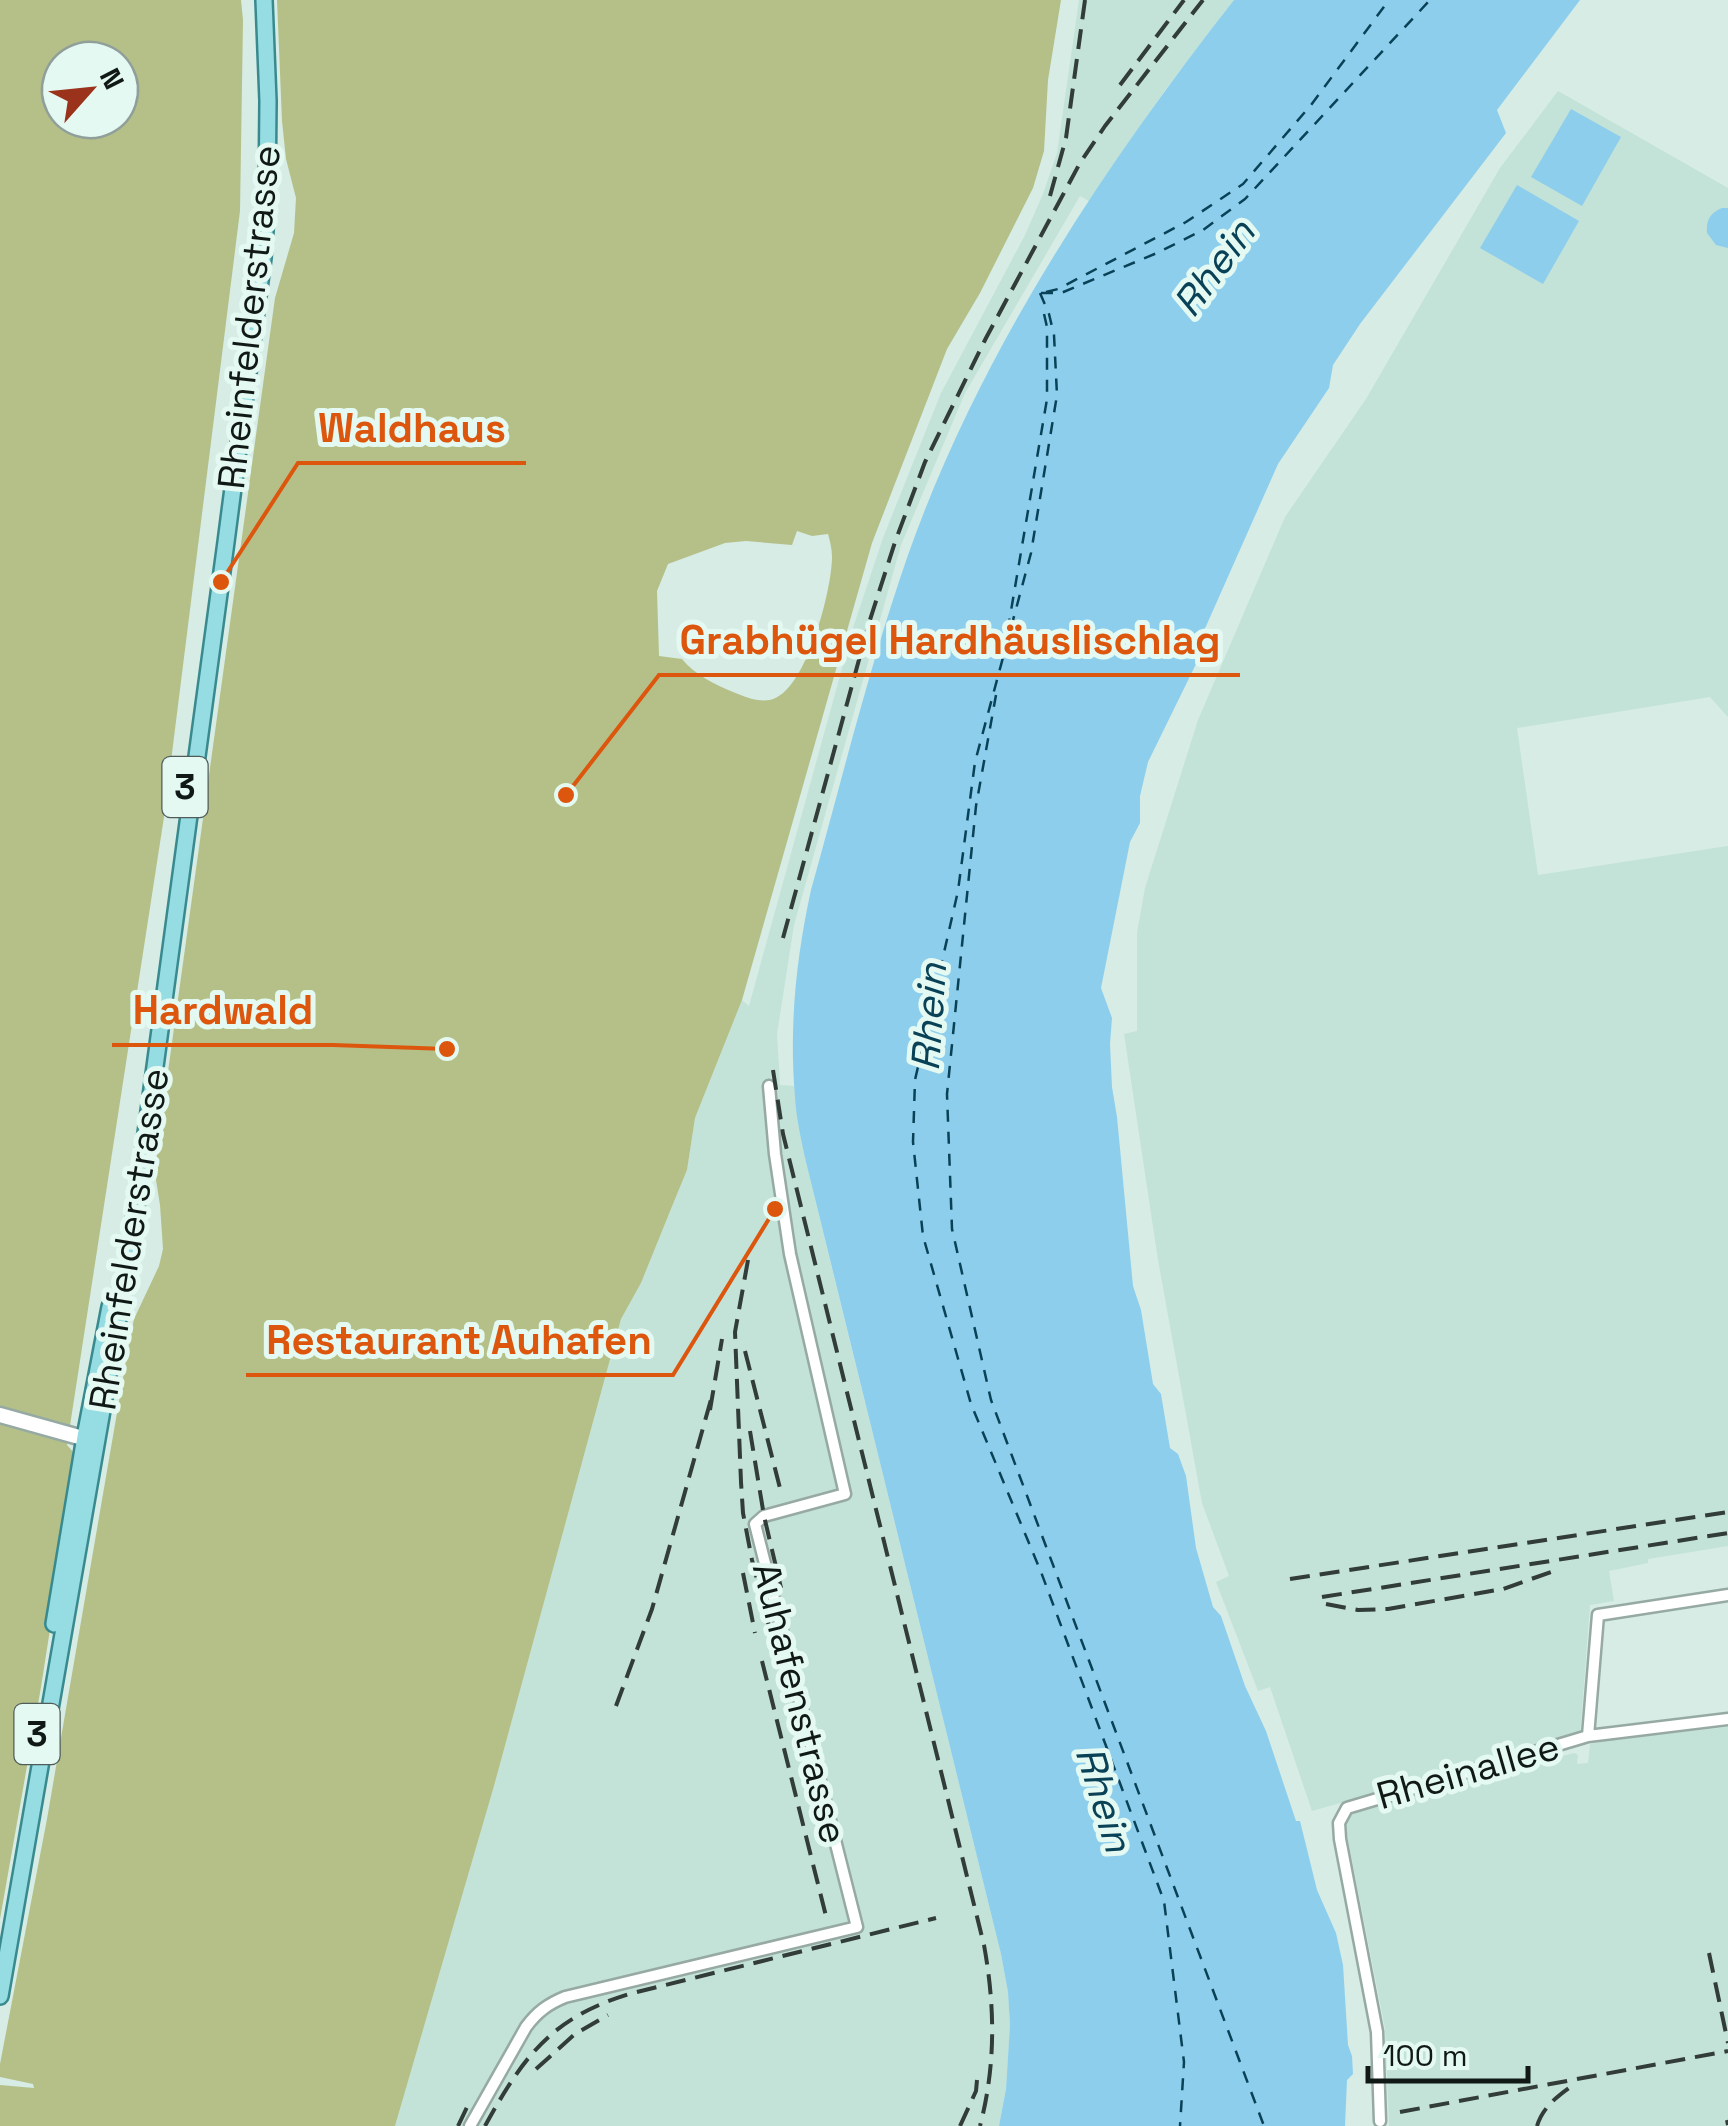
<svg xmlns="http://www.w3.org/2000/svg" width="1728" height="2126" font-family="'Space Grotesk',sans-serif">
  <rect width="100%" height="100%" fill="#d6ece5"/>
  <path fill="#c3e2d8" d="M1079 0H1234L1165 90 1089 201 1080 196 965 393 901 545 794 925 777 1034 780 1085 794 1086 805 1158 821 1224 1001 1954 1008 1992 1010 2025 1006 2089 999 2126H395L494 1786 621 1319 641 1283 673 1204 687 1170 695 1118 742 1000 749 1006 854 625 883 538 941 393 1024 237 1043 194 1057 153Z
    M1558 91 1728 188V717L1710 697 1517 728 1538 875 1728 846V1546L1648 1559V1563L1609 1571 1614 1601 1590 1605 1580 1735 1312 1811 1270 1687 1258 1691 1216 1582 1229 1576 1202 1503 1158 1260 1124 1034 1137 1031V933L1145 888 1198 720 1285 517 1366 399 1500 168Z
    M1728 1727V2126H1389L1385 2028 1345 1825 1347 1818 1362 1808 1574 1753 1578 1755 1577 1764 1588 1763 1590 1744 1610 1740Z"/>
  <path fill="#b5c088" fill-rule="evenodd" d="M0 0H241L243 20 240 211 164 817 67 1445 73 1452 75 1470 41 1687 0 1919ZM60 60H120V120H60Z
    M277 0H1061L1048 80 1044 151 1033 188 980 293 947 349 872 543 742 1000 695 1118 687 1170 673 1204 641 1283 621 1319 494 1786 395 2126H0V2085L34 2088 33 2084 0 2077V2064L47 1819 128 1349 134 1319 159 1266 163 1249 160 1205 156 1180 157 1151 275 298 294 233 296 198 286 159 282 121ZM797 531 812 536 828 534C830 541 832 549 832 557 832 589 806 693 770 700 757 702 745 697 733 692 714 684 695 675 682 659L659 656 657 591 668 564 725 543 746 541 792 545Z"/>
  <path fill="#8dceed" d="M1234 0H1580L1497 110 1506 133 1360 324 1333 365 1329 388 1278 464 1195 651 1196 664 1148 762 1140 796V823L1130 842 1101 988 1112 1018 1110 1044 1112 1087 1117 1117 1133 1286 1141 1310 1153 1384 1161 1394 1170 1448 1178 1454 1186 1476 1196 1548 1213 1607 1221 1616 1245 1686 1266 1731 1296 1821H1300L1317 1890 1336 1933 1343 1965 1348 2045 1352 2056 1353 2074 1347 2080 1345 2126H999L1006 2089 1010 2025 1008 1992 1001 1954 805 1158C801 1138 796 1117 795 1097 789 1027 796 959 811 890 842 779 870 664 908 555 979 354 1103 167 1234 0Z
    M1571 109 1621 137 1582 206 1531 177Z
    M1517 185 1579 221 1543 284 1480 248Z
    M1722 208H1728V248L1716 245 1707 233C1706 220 1710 213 1722 208Z"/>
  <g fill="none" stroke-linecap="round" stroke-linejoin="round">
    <path stroke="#094257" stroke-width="2.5" stroke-dasharray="12 10" stroke-linecap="butt" d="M1046 292 1058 289 1186 222 1243 184 1311 105 1389 0
      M1040 293 1049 314 1054 335 1057 395 1031 553 975 762 958 891 915 1080 913 1142 923 1236 971 1404 1041 1572 1164 1901 1184 2062 1180 2126
      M1041 293H1061L1157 253 1203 230 1245 199 1430 0
      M1004 652 1047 399V327L1042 305
      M996 695 976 806 947 1094 952 1229 991 1400 1264 2126"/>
    <defs>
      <path id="street" d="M1588 1736 1598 1615 1728 1595
        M1380 2121 1377 2032 1340 1839 1339 1823 1347 1808 1588 1736 1728 1719
        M470 2126 526 2027C537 2012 548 2004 565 1997L857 1927 755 1524 764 1516 845 1494 790 1254 775 1154 769 1086"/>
      <path id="secondary" d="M0 1415 79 1437 96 1436"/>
      <path id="primary" d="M54 1624 85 1437 110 1307
        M0 1996 131 1244 226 542 263 258 267 203 268 101 264 0"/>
    </defs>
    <use href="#street" stroke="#96aaa3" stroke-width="15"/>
    <use href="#secondary" stroke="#96aaa3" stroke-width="19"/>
    <use href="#primary" stroke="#398a8f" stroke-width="20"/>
    <use href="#street" stroke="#fff" stroke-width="10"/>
    <use href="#secondary" stroke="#fff" stroke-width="14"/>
    <use href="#primary" stroke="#95dde2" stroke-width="15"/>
    <path stroke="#323c39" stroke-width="4" stroke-dasharray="20 10" stroke-linecap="butt" d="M1120 85 1184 0
      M1050 196 1066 138 1085 0
      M783 938 869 623 895 542 925 462 986 338 1080 163 1105 126 1203 0
      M773 1070 783 1134 984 1945C995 2006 996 2065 980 2126
      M748 1260 735 1332 741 1482 743 1513 752 1560 770 1630
      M745 1351 781 1492
      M710 1410 722 1339
      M750 1431 764 1516 781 1588
      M743 1573 755 1633
      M1290 1579 1728 1512
      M1322 1597 1728 1533
      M1326 1604 1358 1610 1388 1609 1503 1589 1551 1572
      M762 1661 826 1916
      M616 1706 652 1609 712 1396
      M1709 1953 1728 2043
      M536 2069 575 2034 608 2015
      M1400 2112 1728 2051
      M1727 2120 1728 2125
      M458 2126 471 2099
      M485 2126C523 2057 551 2018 629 1994L936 1918
      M960 2126 976 2091 977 2080
      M1537 2126C1543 2106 1560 2094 1576 2083"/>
  </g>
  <g text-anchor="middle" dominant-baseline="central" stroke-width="10" stroke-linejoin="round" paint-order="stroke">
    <g fill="#e4f9f2" stroke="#505c59" stroke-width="2.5">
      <rect x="162.5" y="757" width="45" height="60" rx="8"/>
      <rect x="14.5" y="1704" width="45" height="60" rx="8"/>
    </g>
    <g font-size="35" font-weight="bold" fill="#111917">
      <text x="185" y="787">3</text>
      <text x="37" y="1734">3</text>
    </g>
    <g font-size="38" fill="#111917" stroke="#e4f9f2">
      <text transform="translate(249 317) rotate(-84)">Rheinfelderstrasse</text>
      <text transform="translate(129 1239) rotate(-81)">Rheinfelderstrasse</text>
      <text transform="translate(800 1703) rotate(76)">Auhafenstrasse</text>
      <text transform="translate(1468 1771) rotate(-16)">Rheinallee</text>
    </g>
    <g font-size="40" font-style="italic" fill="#094257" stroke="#e4f9f2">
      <text transform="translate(1214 268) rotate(-54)">Rhein</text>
      <text transform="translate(929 1017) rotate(-86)">Rhein</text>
      <text transform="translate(1104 1799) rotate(73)">Rhein</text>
    </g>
  </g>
  <path fill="none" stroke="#dd560d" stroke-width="4" d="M221 582L298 463H526M566 795L659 675H1240M447 1049L333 1045H112M775 1209L673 1375H246"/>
  <g fill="#dd560d" stroke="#e4f9f2" stroke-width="4">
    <circle cx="221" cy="582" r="10"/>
    <circle cx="566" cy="795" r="10"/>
    <circle cx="447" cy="1049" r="10"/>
    <circle cx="775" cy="1209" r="10"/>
  </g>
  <g font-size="40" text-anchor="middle" font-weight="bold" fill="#dd560d" stroke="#e4f9f2" stroke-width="10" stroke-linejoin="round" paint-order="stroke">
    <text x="412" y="442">Waldhaus</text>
    <text x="950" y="654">Grabhügel Hardhäuslischlag</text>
    <text x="223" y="1024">Hardwald</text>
    <text x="459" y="1354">Restaurant Auhafen</text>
  </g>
  <g transform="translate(90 90) rotate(63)"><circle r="48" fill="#e4f9f2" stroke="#909f9a" stroke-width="2.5"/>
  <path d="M0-8L18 38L0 25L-18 38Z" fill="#9b321c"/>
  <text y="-15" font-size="28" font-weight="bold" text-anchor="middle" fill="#111917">N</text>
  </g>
  <path d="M1368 2066v15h160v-15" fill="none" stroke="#111917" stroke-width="5"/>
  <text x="1383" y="2066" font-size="30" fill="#111917" stroke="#e4f9f2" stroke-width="8" paint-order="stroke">100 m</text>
</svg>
